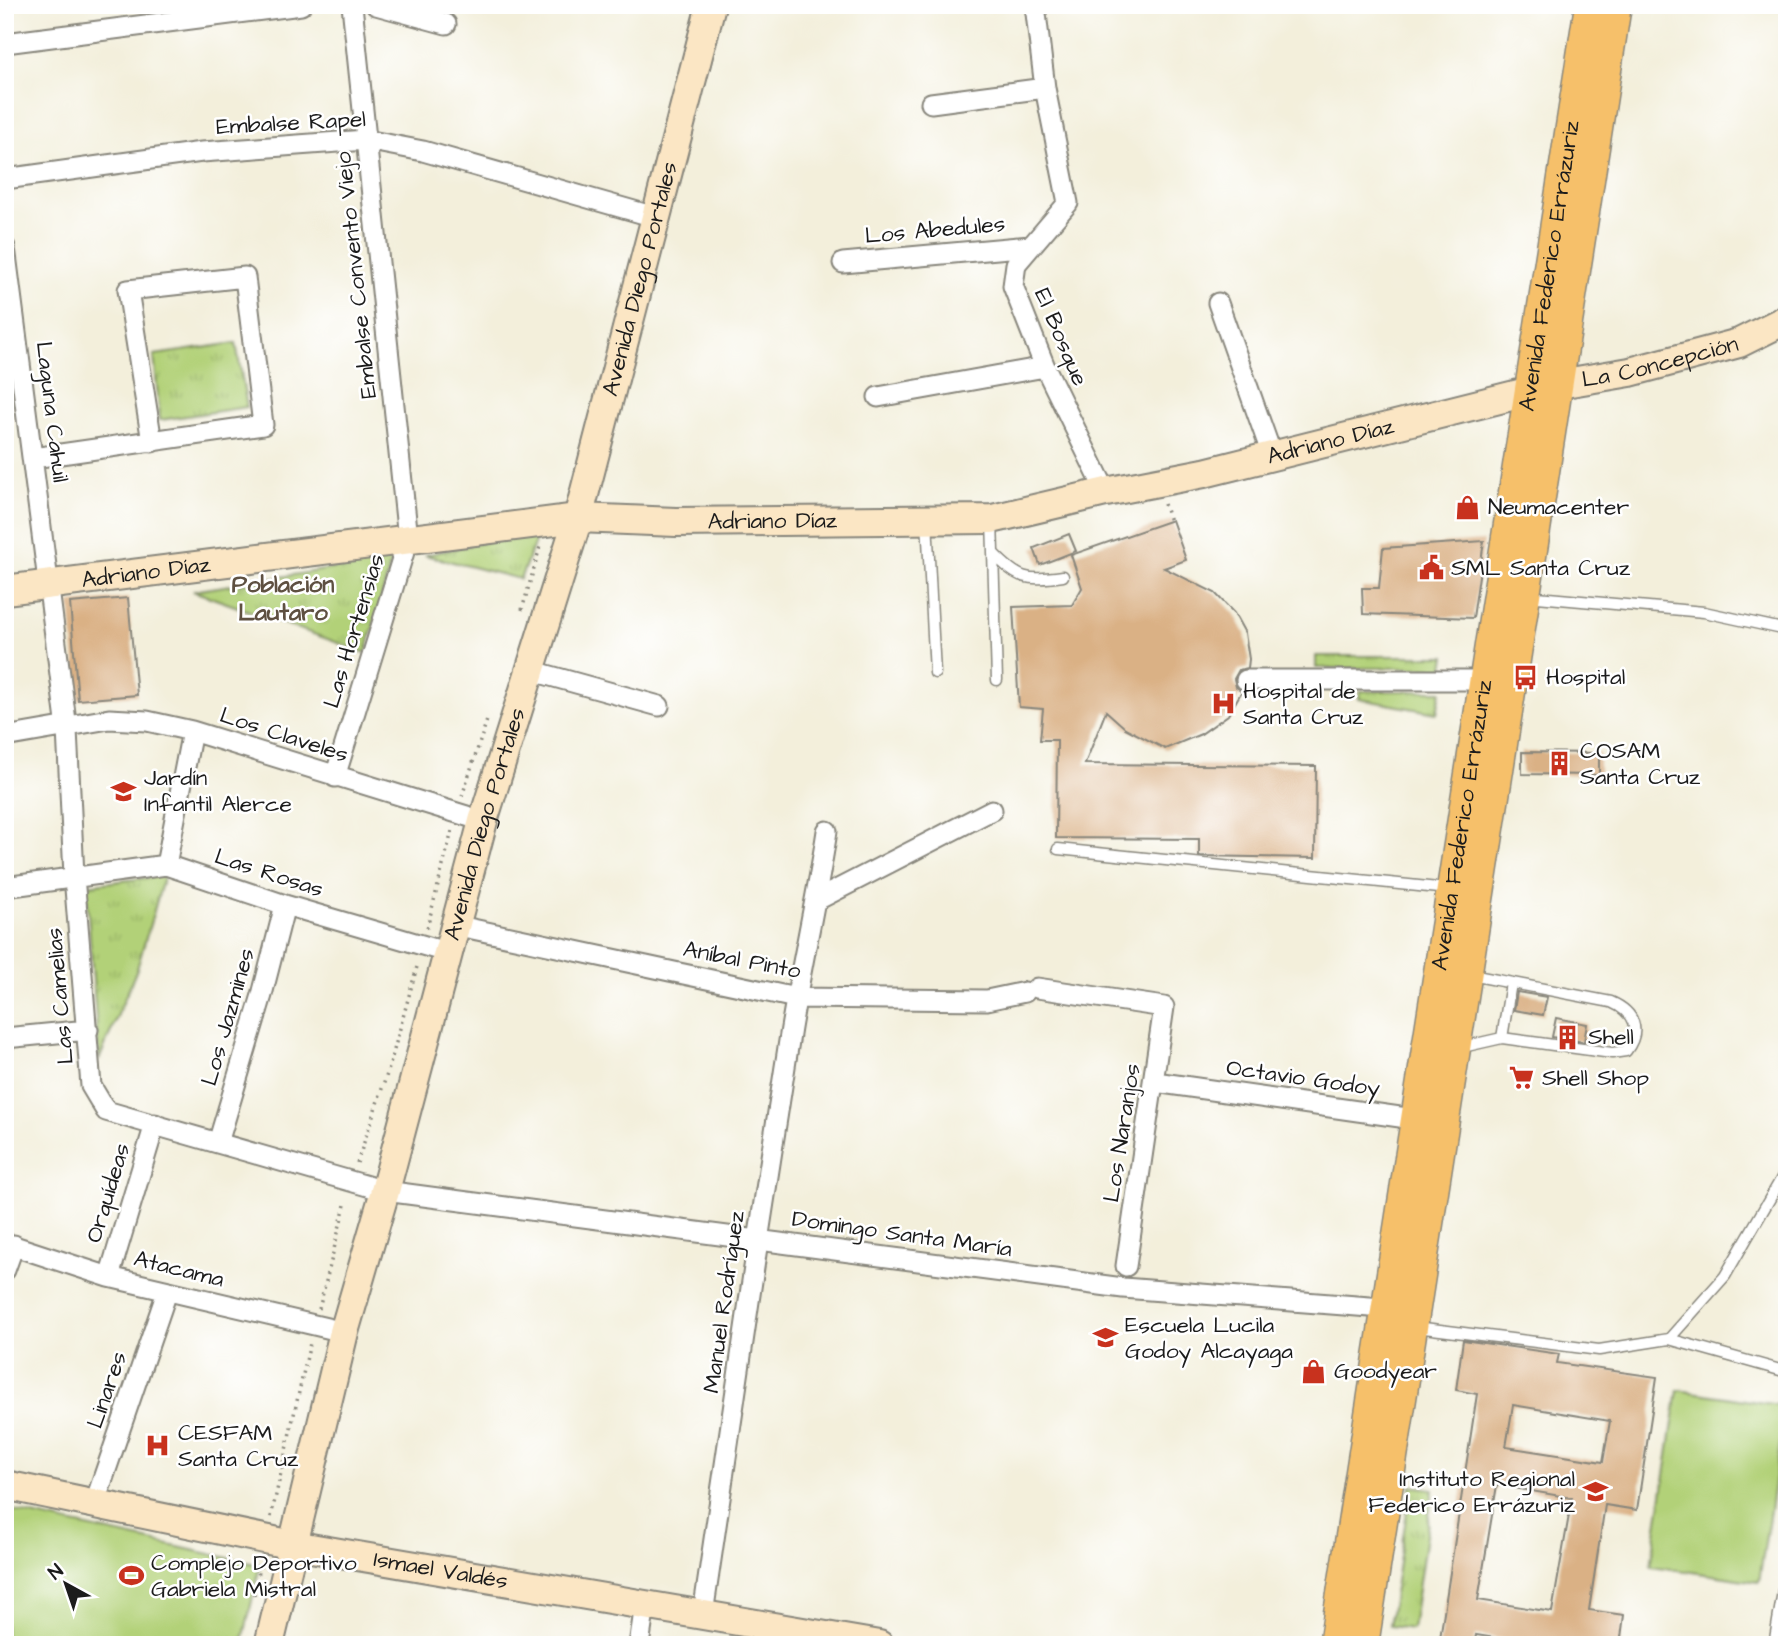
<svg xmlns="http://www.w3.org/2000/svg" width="1792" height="1650" font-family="'Architects Daughter',sans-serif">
  <defs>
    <pattern id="grass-tufts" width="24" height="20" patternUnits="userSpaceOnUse" patternTransform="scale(1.75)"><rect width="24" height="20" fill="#b2d178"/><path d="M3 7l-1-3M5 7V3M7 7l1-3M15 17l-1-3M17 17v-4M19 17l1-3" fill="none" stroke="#98b367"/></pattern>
  </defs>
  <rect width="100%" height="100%" fill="#fff"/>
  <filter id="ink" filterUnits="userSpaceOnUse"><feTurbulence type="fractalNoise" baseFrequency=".0143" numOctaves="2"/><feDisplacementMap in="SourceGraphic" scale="14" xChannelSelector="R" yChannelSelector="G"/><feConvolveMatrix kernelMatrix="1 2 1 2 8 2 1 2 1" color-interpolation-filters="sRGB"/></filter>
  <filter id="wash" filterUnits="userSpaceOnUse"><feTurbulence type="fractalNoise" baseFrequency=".00686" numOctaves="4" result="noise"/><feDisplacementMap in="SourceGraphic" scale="28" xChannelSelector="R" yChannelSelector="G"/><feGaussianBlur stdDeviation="1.57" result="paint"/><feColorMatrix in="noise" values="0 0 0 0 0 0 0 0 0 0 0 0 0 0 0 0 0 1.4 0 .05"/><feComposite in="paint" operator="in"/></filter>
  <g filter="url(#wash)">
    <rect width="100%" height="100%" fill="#f3efdb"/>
    <path fill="url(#grass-tufts)" stroke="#67764a" stroke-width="2" d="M236 343 247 407 160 420 154 355Z
      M540 530 520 579 425 555Z
      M392 559 366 653 193 591Z
      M1316 656H1446L1444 668H1316Z
      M1360 691H1441L1437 713 1359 699Z
      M164 876 137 969 99 1060 86 885Z
      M1411 1486 1433 1489 1412 1629 1389 1626Z"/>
    <path fill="#b2d178" stroke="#67764a" stroke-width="2" d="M1678 1390 1786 1406 1759 1582 1651 1566Z
      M5 1509 260 1565 242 1645H5Z"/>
    <g id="blocks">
      <path fill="#dab185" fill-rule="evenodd" d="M1172 520 1186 560 1164 568 1215 593 1234 613 1245 633 1249 659 1248 668 1239 670 1234 679 1236 687 1242 691 1228 715 1201 734 1165 749 1125 728 1106 711 1085 764 1316 766 1315 858 1199 856V839L1056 838 1057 740H1040L1043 709 1019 707 1013 607 1072 605 1082 588 1071 555Z
        M1069 534 1076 551 1040 565 1034 548Z
        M1484 541 1473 618 1363 614 1362 588H1379L1383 548Z
        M128 598 137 695 78 700 70 603Z
        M1522 752 1599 753V775L1522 774Z
        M1517 992 1547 997 1543 1015 1514 1010Z
        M1556 1018 1587 1024 1584 1042 1552 1037Z
        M1463 1340 1559 1354 1557 1363 1657 1377 1637 1510 1605 1505 1589 1610 1624 1615 1620 1645H1514V1641L1476 1635 1474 1645H1439L1477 1394 1456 1390ZM1513 1405 1610 1421 1603 1462 1506 1447ZM1497 1485 1572 1498 1552 1612 1478 1600Z"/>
    </g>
  </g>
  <g filter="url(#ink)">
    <use href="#blocks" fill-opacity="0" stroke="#88867c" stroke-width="2"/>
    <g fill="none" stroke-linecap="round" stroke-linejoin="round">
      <defs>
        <path id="lane" d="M927 520 935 673
          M992 520 997 680
          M993 553C1019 580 1026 581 1063 576
          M1526 596 1704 612 1787 630
          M1058 849 1448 889
          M1471 975 1611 1002C1634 1012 1642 1030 1626 1051L1612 1053 1502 1038
          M1458 1048 1502 1038 1511 983
          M1416 1327 1599 1350 1669 1339 1787 1372
          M1669 1339 1725 1276 1787 1169
          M1774 1645 1787 1567"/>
        <path id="street" d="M376 5 446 24
          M1035 5 1045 88 1068 203 1016 264 1013 286 1045 367 1106 492
          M5 43 301 5
          M931 103 1045 88
          M5 179 202 152 366 140 423 151 655 217
          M5 247 67 729 74 876 91 1086 106 1111 385 1191 1123 1288 1396 1309
          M843 263 1030 246
          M1218 303 1272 455
          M878 397 1045 367
          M33 458 263 425 245 277 128 290 152 442
          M529 670 659 706
          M1246 680H1484
          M5 737 109 719 147 721 192 731 483 821
          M335 777 408 539 352 5
          M166 865 192 731
          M5 887 166 865 285 905 446 952
          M817 900 992 810
          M454 925 796 998 987 1000 1025 992
          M1037 988 1164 1007 1126 1266
          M5 1038 88 1030
          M1155 1082 1428 1121
          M218 1143 262 995 285 905
          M5 1243 109 1277 344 1332
          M5 1270 14 1245
          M109 1277 155 1124
          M94 1505 167 1292
          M703 1614C731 1419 760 1223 791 1028 802 962 817 897 827 831
          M639 1645 645 1605"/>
        <g id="secondary">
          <path id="s1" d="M5 590 578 518 676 522 992 519 1106 492 1204 473 1559 384 1630 372 1739 343 1787 319"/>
          <path id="s2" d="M5 1485 293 1545 879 1645"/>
          <path id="s3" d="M269 1645 344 1332 385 1191 483 821 578 518 711 5"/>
        </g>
        <g id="primary">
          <path id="s4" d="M1334 1645 1590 5"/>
          <path d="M1363 1645 1616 5"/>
        </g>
      </defs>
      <use href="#lane" stroke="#88867c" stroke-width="13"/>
      <use href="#street" stroke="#88867c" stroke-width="23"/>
      <use href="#secondary" stroke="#88867c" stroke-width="32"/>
      <use href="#primary" stroke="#88867c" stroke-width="33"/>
      <path stroke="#88867c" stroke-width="3.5" stroke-dasharray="2 5" stroke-linecap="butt" d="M1164 504 1170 521
        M522 610 540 547
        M462 796 488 717
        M427 928 452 831
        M357 1163 389 1068 418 963
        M319 1309 346 1201
        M271 1517 310 1343
        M254 1595 261 1562"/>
      <use href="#lane" stroke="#fff" stroke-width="10"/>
      <use href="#street" stroke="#fff" stroke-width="19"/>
      <use href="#secondary" stroke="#fbe6c4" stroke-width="28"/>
      <use href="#primary" stroke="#f6c06b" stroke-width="30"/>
    </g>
  </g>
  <defs>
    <symbol id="shop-bare" viewBox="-9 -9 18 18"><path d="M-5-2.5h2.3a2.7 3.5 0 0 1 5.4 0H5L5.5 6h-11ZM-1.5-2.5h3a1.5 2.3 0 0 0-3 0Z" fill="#c8321e" stroke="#fff" stroke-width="2.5" paint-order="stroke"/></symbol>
    <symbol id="civic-bare" viewBox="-9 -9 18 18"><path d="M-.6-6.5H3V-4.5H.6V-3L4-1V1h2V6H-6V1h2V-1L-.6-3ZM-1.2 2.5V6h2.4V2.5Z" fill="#c8321e" stroke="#fff" stroke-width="2.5" paint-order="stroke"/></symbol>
    <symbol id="bus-bare" viewBox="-9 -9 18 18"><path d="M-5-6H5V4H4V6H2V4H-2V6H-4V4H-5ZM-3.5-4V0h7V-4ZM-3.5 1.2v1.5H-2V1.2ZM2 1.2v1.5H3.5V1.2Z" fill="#c8321e" stroke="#fff" stroke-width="2.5" paint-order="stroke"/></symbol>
    <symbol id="hospital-bare" viewBox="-9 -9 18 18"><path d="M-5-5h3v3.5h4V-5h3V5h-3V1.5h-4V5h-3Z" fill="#c8321e" stroke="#fff" stroke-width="2.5" paint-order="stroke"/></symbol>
    <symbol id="building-bare" viewBox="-9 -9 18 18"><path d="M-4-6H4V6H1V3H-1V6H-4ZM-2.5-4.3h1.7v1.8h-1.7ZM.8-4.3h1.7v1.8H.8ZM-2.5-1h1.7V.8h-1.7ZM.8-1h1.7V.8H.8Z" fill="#c8321e" stroke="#fff" stroke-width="2.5" paint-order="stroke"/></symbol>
    <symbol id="school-bare" viewBox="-9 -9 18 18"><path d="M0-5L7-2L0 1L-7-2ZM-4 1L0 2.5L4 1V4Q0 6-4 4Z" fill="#c8321e" stroke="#fff" stroke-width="2.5" paint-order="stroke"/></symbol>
    <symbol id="supermarket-bare" viewBox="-9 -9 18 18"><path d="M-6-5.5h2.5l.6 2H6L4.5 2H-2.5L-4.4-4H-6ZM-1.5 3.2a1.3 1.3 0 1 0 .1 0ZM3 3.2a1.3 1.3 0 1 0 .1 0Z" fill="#c8321e" stroke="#fff" stroke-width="2.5" paint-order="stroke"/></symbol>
    <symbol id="stadium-bare" viewBox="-9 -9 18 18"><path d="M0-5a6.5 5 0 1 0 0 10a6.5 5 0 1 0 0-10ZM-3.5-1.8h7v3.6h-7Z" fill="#c8321e" stroke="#fff" stroke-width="2.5" paint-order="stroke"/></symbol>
  </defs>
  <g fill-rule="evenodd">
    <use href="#shop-bare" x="1450" y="490" width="35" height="35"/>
    <use href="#civic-bare" x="1414" y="550" width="35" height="35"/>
    <use href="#bus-bare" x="1508" y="660" width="35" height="35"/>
    <use href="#hospital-bare" x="1206" y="686" width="35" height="35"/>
    <use href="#building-bare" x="1542" y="746" width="35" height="35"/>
    <use href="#school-bare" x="106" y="774" width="35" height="35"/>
    <use href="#building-bare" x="1550" y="1020" width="35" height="35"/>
    <use href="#supermarket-bare" x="1504" y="1060" width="35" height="35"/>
    <use href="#school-bare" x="1088" y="1320" width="35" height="35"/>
    <use href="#shop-bare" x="1296" y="1354" width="35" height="35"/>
    <use href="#hospital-bare" x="140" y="1428" width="35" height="35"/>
    <use href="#school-bare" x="1578" y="1474" width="35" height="35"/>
    <use href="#stadium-bare" x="114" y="1558" width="35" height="35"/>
  </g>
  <g text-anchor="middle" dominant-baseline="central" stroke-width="5" stroke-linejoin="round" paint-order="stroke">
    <g font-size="23" fill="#1c1c1c" stroke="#fff">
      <text transform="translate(291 123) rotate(-3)">Embalse Rapel</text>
      <text transform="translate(935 230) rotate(-5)">Los Abedules</text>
      <text stroke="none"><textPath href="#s4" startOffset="1396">Avenida Federico Errázuriz</textPath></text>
      <text transform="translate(356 275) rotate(-96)">Embalse Convento Viejo</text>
      <text stroke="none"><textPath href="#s3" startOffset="1416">Avenida Diego Portales</textPath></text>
      <text transform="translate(1061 337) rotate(67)">El Bosque</text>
      <text stroke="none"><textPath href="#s1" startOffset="1678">La Concepción</textPath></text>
      <text transform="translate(52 412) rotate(83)">Laguna Cahuil</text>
      <text stroke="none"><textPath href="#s1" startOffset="1339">Adriano Díaz</textPath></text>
      <text stroke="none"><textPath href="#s1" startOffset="772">Adriano Díaz</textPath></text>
      <text stroke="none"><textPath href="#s1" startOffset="142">Adriano Díaz</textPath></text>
      <text transform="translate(354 631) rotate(-73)">Las Hortensias</text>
      <text transform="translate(284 735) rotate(18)">Los Claveles</text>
      <text stroke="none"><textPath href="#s3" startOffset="849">Avenida Diego Portales</textPath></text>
      <text stroke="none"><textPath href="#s4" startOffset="830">Avenida Federico Errázuriz</textPath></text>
      <text transform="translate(269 873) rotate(18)">Las Rosas</text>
      <text transform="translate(742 960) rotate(11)">Aníbal Pinto</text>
      <text transform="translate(60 996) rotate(-95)">Las Camelias</text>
      <text transform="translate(228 1017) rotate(-74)">Los Jazmines</text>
      <text transform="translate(1303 1078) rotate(8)">Octavio Godoy</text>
      <text transform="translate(1122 1133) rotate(-81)">Los Naranjos</text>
      <text transform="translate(108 1193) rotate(-73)">Orquídeas</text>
      <text transform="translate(902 1234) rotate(8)">Domingo Santa María</text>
      <text transform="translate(179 1269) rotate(14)">Atacama</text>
      <text transform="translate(724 1302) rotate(-82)">Manuel Rodríguez</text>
      <text transform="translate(107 1390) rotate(-71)">Linares</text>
      <text stroke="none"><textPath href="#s2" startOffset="444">Ismael Valdés</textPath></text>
    </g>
    <g font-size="23" fill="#1c1c1c" stroke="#fff" text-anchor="start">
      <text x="1488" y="507">Neumacenter</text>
      <text x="1451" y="568">SML Santa Cruz</text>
      <text x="1546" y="677">Hospital</text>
      <text x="1243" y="691">Hospital de<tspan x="1243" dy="26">Santa Cruz</tspan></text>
      <text x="1580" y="751">COSAM<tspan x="1580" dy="26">Santa Cruz</tspan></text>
      <text x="144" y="778">Jardín<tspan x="144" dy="26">Infantil Alerce</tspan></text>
      <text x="1588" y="1037">Shell</text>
      <text x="1542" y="1078">Shell Shop</text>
      <text x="1125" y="1325">Escuela Lucila<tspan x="1125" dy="26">Godoy Alcayaga</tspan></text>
      <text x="1334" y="1371">Goodyear</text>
      <text x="178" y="1433">CESFAM<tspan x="178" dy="26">Santa Cruz</tspan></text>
      <text x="1575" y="1479" text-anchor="end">Instituto Regional<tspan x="1575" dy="26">Federico Errázuriz</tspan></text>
      <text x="151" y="1563">Complejo Deportivo<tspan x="151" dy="26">Gabriela Mistral</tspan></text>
    </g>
    <g font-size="24" font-weight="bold" fill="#5e5041" stroke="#fff">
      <text x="283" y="585">Población<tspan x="283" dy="28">Lautaro</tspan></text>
    </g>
  </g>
  <rect width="1792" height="1650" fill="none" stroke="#fff" stroke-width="28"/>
  <g transform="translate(66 1584) rotate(320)" stroke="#ffffff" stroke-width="5" paint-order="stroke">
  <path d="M0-5L12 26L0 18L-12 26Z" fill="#1c1c1c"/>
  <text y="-10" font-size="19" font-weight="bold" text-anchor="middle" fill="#1c1c1c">N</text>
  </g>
</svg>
